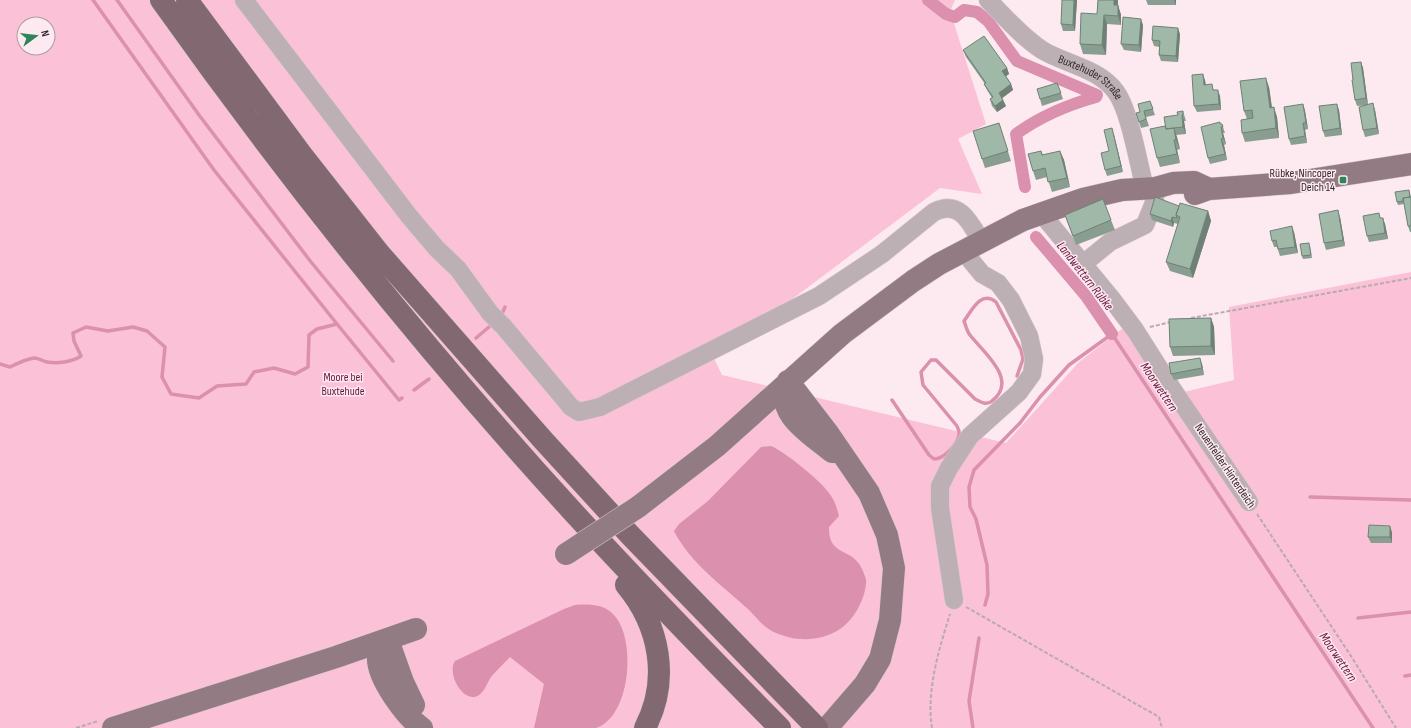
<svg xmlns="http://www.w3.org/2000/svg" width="1411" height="728" font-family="'Sofia Sans Condensed',sans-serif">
  <rect width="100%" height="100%" fill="#fceaf0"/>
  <path fill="#fbc1d6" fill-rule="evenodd" d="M0 0H955L950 11 986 124 958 139 982 194 940 188 791 300 707 344 722 375 1006 443 1079 362 1123 328 1167 396 1234 380 1229 307 1411 272V728H0ZM24 24H48V48H24Z"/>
  <path fill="#db90ad" d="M771 446C785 452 820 480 829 493 834 499 837 508 839 516L829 527C828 558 853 546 863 571 864 575 867 579 866 583 865 599 854 620 840 629 820 642 795 642 774 632 764 628 756 617 749 610 723 586 690 563 674 531L679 524 708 501 761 447Z
    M575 605C588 604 603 604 613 614 637 637 631 717 596 728 586 728 547 728 534 728L544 684 510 657C504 663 497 670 491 677 487 683 485 691 479 695 465 705 446 675 455 661L564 609Z"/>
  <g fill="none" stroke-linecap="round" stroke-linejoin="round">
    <path stroke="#db90ad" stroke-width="3.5" d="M117 0 199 115 311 262 393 361
      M501 316 505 307
      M337 324 399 400 402 398
      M476 338 489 327
      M0 364 10 367C18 363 26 359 34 358 39 358 42 361 47 362 57 364 72 362 81 356L74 341 73 333 86 327 108 331 133 327 147 331 165 347 162 377 171 394 199 398 217 386 246 384 254 372 274 368 295 374 308 367 309 335 317 329 337 324 214 170 93 0
      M414 390 429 379
      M892 400 929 455 934 459C944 459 957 445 959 435 960 432 958 429 957 426L923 385 921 372 931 360H936L975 399C981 402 986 406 992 401 1019 380 984 353 970 335 967 332 966 326 964 321 972 310 981 290 996 302L1021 350 1023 359 1017 376
      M1310 497 1411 500
      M985 605 988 594 987 565 976 519 970 507 969 487 974 470 1020 423 1040 397 1069 365 1112 334 1373 728
      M1358 618 1411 612
      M1405 676 1411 675
      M973 728 969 701 979 638"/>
    <path stroke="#db90ad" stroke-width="12" d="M928 0 946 14 955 17 964 10 977 12 988 21 1017 61 1097 95 1096 97C1067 105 1041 116 1016 134L1025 187
      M1036 237 1086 296 1112 334"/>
    <defs>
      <g id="minor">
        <path d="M244 0 409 216 437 249 458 269 490 313 504 327 571 407 579 412 600 407 819 296 882 254 934 212C959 199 970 222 981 241"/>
        <path id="s1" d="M988 0C1005 17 1022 37 1042 50 1065 64 1099 68 1116 92 1130 111 1138 163 1145 188"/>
        <path d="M1041 213 1111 298 1135 330 1173 390 1249 502"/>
        <path d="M1083 264 1110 242 1145 225 1155 200V188"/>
        <path d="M954 600 940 508V486L949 468 970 436 1019 392 1032 374 1034 359 1029 336 1011 300 998 283 982 274 963 251"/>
      </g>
      <path id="major" d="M1195 194 1209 189 1291 183 1411 164
        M788 381 828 433 869 493 887 535 894 568 890 620 880 659 865 684 827 728
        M788 381C773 414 811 434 832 452
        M638 507 717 446 842 334 913 281 939 264 1023 220 1083 199 1122 190 1155 188 1173 183 1194 182 1209 189
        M388 640C384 645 378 651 378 658 377 678 406 717 422 728
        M388 640 403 682 414 705
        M113 728 336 657 416 629"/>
      <path id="highway" d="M161 0C288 179 426 351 574 513 641 586 710 657 780 728
        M187 0 302 155 379 253 543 440 630 535 817 728
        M626 585C660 626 670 680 645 728"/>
    </defs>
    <use href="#minor" stroke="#d8c7cd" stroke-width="19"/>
    <use href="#major" stroke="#d8c7cd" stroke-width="23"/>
    <use href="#highway" stroke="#d8c7cd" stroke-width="23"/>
    <path stroke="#b9aaaf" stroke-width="2" stroke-dasharray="4 2" stroke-linecap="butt" d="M1191 318 1411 278
      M1150 327 1171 322
      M1257 514 1351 656 1396 728
      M966 607 1159 717 1162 728
      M76 728 98 721
      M932 728C926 691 939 649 950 614"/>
    <use href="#minor" stroke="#bdb0b4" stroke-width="18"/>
    <use href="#major" stroke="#927b83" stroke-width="22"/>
    <use href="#highway" stroke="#826871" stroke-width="22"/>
    <defs>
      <path id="major-bridge" d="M566 554 638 507"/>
    </defs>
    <use href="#major-bridge" stroke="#d8c7cd" stroke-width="23" stroke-linecap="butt"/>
    <use href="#major-bridge" stroke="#927b83" stroke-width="22"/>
  </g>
  <path fill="#899e90" d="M1077 0 1075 31H1063L1061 24Z
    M1098 0H1118V5L1121 15V25L1107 24 1106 55 1083 54 1080 44 1097 14Z
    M1146 0H1176V5H1148Z
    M1143 25 1141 52 1124 50 1121 44Z
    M1180 34 1178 62 1161 61 1159 55V47L1154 46 1152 40Z
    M963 50 1007 68 1009 74 1006 76 1011 84 1013 90 1002 98 1006 106 997 112 992 106 990 99 992 98 987 90 984 84H985L966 57Z
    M1361 62 1363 68 1368 105 1357 106 1355 100Z
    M1205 80 1206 85 1215 90 1220 96 1221 110 1197 112 1194 106Z
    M1057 83 1063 99 1042 106 1040 99Z
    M1269 87 1272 107 1277 117 1279 138 1245 142 1242 133 1247 119 1244 111Z
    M1150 101 1155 115 1146 117 1149 126 1141 128 1139 122 1140 112Z
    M1303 104 1305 111 1308 129 1305 130 1307 143 1291 145 1289 139Z
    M1339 110 1342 135 1325 137 1323 131Z
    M1375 110 1379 134 1365 137 1363 130Z
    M1183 111 1186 121H1184L1186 134 1176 135 1180 149 1177 150 1180 163 1160 167 1157 158 1166 129 1178 115Z
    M999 123 1011 161 985 168 982 159Z
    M1220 124H1222L1225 133H1223L1226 144 1224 145 1227 160 1210 164 1208 158Z
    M1114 135 1123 172 1107 176 1105 170 1109 151Z
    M1041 151 1043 155 1060 151 1064 160 1070 187 1052 192 1047 177 1036 180 1033 171Z
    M1409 190 1411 197V232H1410L1408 226 1404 204 1398 205 1397 202Z
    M1179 206 1208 211 1211 221 1193 278 1170 271 1166 262 1178 224 1174 223 1173 227 1152 220 1150 214Z
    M1065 215 1111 220 1115 230 1076 245Z
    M1340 217 1345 246 1326 250 1324 243Z
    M1381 218 1385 224 1388 239 1369 242 1367 236Z
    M1294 232 1298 253 1280 256 1277 247H1274L1272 241Z
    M1310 246 1312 258 1303 259 1302 256Z
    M1211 318 1214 327 1215 355 1173 356 1170 347Z
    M1202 364 1204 375 1174 380 1171 374Z
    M1392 532V543H1371L1368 537Z"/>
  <path fill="#6f8176" d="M1074 0H1077L1075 31 1073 25Z
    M1114 0H1118L1117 14 1114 5Z
    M1174 0H1176V5Z
    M1118 5 1121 15V25L1118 16Z
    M1104 15 1107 24 1106 55 1102 45Z
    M1141 19 1143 25 1141 52 1139 45Z
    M1178 28 1180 34 1178 62 1176 56Z
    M1361 62 1363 68 1368 105 1366 98Z
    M1007 68 1009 74 1005 77 1002 71Z
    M1203 74 1205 80 1206 91 1204 85Z
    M1266 78 1269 87 1273 117 1270 108Z
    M1011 84 1013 90 1001 99 999 93Z
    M1218 90 1220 96 1221 110 1219 104Z
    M1003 100 1006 106 997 112 995 106Z
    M1373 103 1375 110 1379 134 1377 128Z
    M1303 104 1305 111 1308 129 1306 123Z
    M1337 104 1339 110 1342 135 1340 128Z
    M1274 107 1277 117 1279 138 1276 128Z
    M1182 115 1184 121 1186 134 1183 127Z
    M1303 123 1305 130 1307 143 1305 136Z
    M1221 127 1223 133 1226 144 1223 138Z
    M1112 128 1114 135 1123 172 1121 166Z
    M1174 128 1177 137 1180 149 1176 140Z
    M1221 139 1224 145 1227 160 1225 154Z
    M1174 140 1177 150 1180 163 1177 154Z
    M1060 151 1064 160 1070 187 1067 178Z
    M1338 210 1340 217 1345 246 1343 240Z
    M1208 211 1211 221 1193 278 1190 269Z
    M1172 217 1174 223 1173 227 1171 221Z
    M1383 218 1385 224 1388 239 1385 233Z
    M1292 226 1294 232 1298 253 1295 247Z
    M1211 318 1214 327 1215 355 1211 346Z
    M1200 358 1202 364 1204 375 1202 368Z
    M1390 526 1392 532V543L1390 537Z"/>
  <path fill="#9fb8a8" stroke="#6f8176" d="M1062 0H1074L1073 25 1061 24Z
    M1098 0H1114V5H1118V16L1104 15 1102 45 1080 44 1081 13 1097 14Z
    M1123 17 1141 19 1139 45 1121 44Z
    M1153 26 1178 28 1176 56 1159 55 1160 41 1152 40Z
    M984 36 1007 68 1002 71 1011 84 999 93 1003 100 995 106 990 99 993 97 984 84 986 83 963 50Z
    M1361 62 1366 98 1355 100 1352 80H1353L1351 63Z
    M1203 74 1204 85 1212 84 1213 90H1218L1219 104 1194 106 1192 75Z
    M1266 78 1270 108 1274 107 1276 128 1242 133 1241 120 1253 118 1252 110 1244 111 1240 81Z
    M1057 83 1061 93 1040 99 1037 89Z
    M1150 101 1153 109 1144 111 1146 119 1139 122 1136 113 1140 112 1138 104Z
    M1373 103 1377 128 1363 130 1359 107Z
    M1303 104 1306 123H1303L1305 136 1289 139 1284 107Z
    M1337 104 1340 128 1323 131 1319 106Z
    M1183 111V114L1182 115 1183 127 1174 128 1166 129 1164 117 1178 115 1177 112Z
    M1220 122V124H1222L1223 127H1221L1223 138 1221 139 1225 154 1208 158 1201 127Z
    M999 123 1008 151 982 159 973 131Z
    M1165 126 1166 129 1174 128 1176 140H1174L1177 154 1157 158 1150 129Z
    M1112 128 1121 166 1105 170 1101 153 1109 151 1104 130Z
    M1041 151 1042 155 1060 151 1067 178 1048 182 1045 168 1033 171 1028 154Z
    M1409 190 1410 197 1403 198V201L1397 202 1395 192Z
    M1155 197 1179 206 1176 215 1177 218 1172 217 1171 221 1150 214Z
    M1411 197V226H1408L1403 198Z
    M1103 199 1111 220 1073 236 1065 215Z
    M1180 203 1208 211 1190 269 1166 262 1180 217 1176 215Z
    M1338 210 1343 240 1324 243 1319 214Z
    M1379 213 1380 218H1383L1385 233 1367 236 1363 216Z
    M1292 226 1295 247 1278 249 1276 240 1272 241 1270 231Z
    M1309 243 1311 255 1302 256 1300 244Z
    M1211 318V346L1170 347 1169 319Z
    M1200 358 1202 368 1171 374 1169 363Z
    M1369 525 1390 526V537H1368Z"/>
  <rect fill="#2d865b" stroke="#fceaf0" stroke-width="1.5" x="1339" y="176" width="8" height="8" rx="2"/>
  <g text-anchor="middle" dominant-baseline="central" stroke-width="3" stroke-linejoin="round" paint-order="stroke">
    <g font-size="12" fill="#34292d" stroke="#fceaf0">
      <text stroke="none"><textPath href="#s1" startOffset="130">Buxtehuder Straße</textPath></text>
      <text transform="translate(1225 466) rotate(56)">Neuenfelder Hinterdeich</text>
    </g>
    <g font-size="12" fill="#34292d" stroke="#fceaf0" text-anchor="end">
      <text x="1335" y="173">Rübke, Nincoper<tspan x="1335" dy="14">Deich 14</tspan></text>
    </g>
    <g font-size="12" fill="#6a1240" stroke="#fceaf0">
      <text x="343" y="377">Moore bei<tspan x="343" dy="14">Buxtehude</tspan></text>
    </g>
    <g font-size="13" font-style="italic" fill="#6b1240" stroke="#fceaf0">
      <text transform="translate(1085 276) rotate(52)">Landwettern Rübke</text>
      <text transform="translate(1159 387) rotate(56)">Moorwettern</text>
      <text transform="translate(1338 657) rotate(56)">Moorwettern</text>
    </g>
  </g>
  <g transform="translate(36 36) rotate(75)"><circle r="19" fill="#fceaf0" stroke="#ac9da2"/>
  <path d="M0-3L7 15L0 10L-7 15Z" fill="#2d865b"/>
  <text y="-6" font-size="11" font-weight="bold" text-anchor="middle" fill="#34292d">N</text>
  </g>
</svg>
